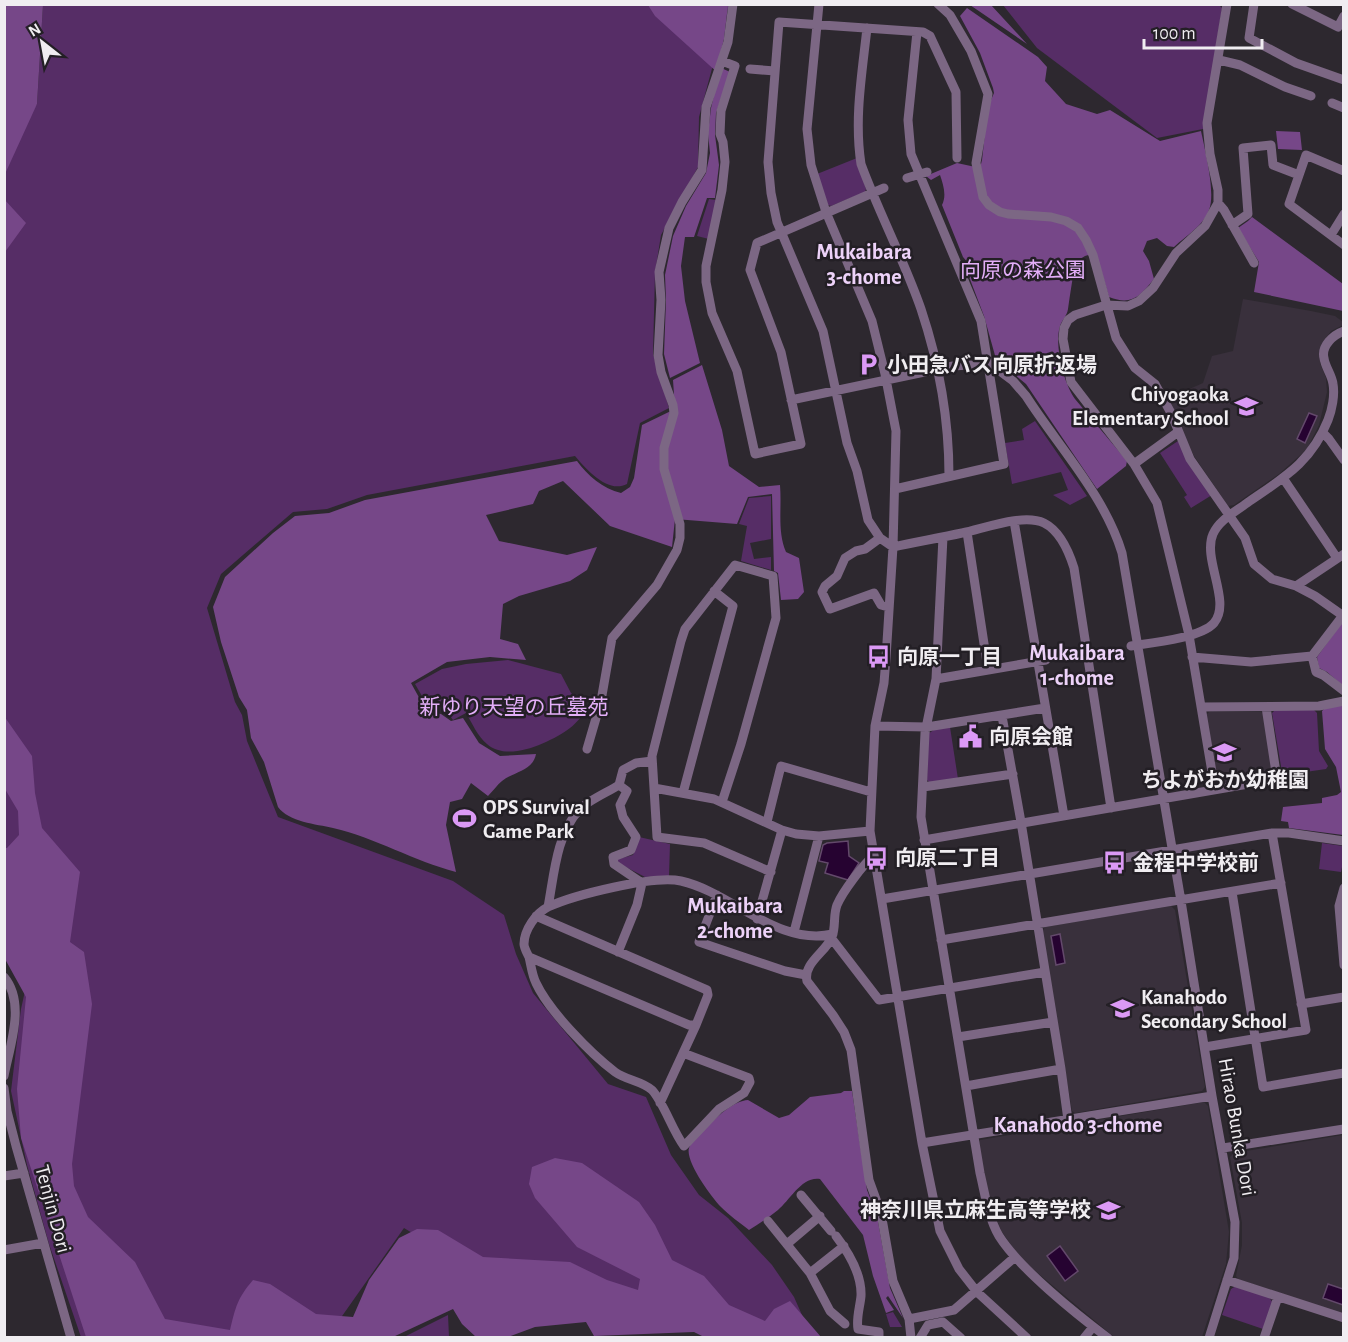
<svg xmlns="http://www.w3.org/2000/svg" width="1348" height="1342" font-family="'Alegreya Sans','Noto Sans JP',sans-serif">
  <rect width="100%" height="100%" fill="#2d282f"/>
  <path fill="#39303c" d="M1243 299 1311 311 1335 316 1343 322V325L1331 331 1322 344 1320 363 1326 378 1327 392 1319 425 1307 449 1279 474 1234 505 1228 506 1194 456 1167 399 1203 383 1212 356 1233 351Z
    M1209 712H1261L1263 713 1273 773 1270 777 1222 785 1218 782 1206 715Z
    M1171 906 1175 910 1205 1087 1202 1091 1075 1113 1072 1111 1042 932 1045 927Z
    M1204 1102 1208 1106 1229 1232 1226 1264 1202 1337H1114L1021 1259 1002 1232 986 1196 978 1143 980 1140Z
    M1343 1135V1314L1238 1279 1236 1276 1242 1245V1223L1230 1157 1234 1153Z"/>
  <path fill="#562d66" d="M43 5H729L699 117 698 167 661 235 655 273 653 354 669 408 640 423 627 484C608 494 587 470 575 456L367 495 327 509 293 512 221 574 207 608 235 702 242 715 247 741 278 817 453 881 504 915 516 954 533 993 608 1084 646 1097 671 1155 699 1195 728 1218 772 1265 794 1297 810 1333 554 1319 404 1228 340 1319 251 1337H81L49 1244 27 1165 11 1091 21 1009 41 919 4 884V155L37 104Z
    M1003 5H1219L1222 8 1203 129 1157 138 1037 48Z
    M857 158 866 189 865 192 831 206 828 205 817 174Z
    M709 199 716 200 709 239 697 236Z
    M1035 421 1087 496 1070 505 1053 495 1068 490 1061 472 1012 484 1005 443 1024 440 1022 429Z
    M1178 441 1212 495 1191 508 1184 497 1187 495 1160 453Z
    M771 496V539L750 543 754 559 771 557V570L741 561 747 526 739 524 749 498Z
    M508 660 561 674 571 693 589 708C583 714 577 723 570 728 551 742 508 763 487 744 478 737 472 723 466 713L453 720 440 702 429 708 415 684 442 669 466 664Z
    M1313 709 1317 713 1319 751 1328 766 1326 769 1285 775 1282 772 1272 713 1275 710Z
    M950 727 958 779 930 783 927 780 928 734 935 729Z
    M639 837 670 844 669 876 645 877 618 863V859L633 855Z
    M1322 843 1343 846V862L1341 872 1319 869Z
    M1236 1286 1269 1297 1273 1303 1263 1329 1222 1315 1231 1289Z
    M893 1312 902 1327H890L886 1314Z
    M448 1315 449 1337H404Z"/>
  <path fill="#764788" d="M5 4 43 5 37 104 5 174Z
    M648 5H728L724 39 717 66 730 72 716 113 715 135 719 165 715 198H707L694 237H685L681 266 685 301 700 363 670 378 664 354 666 300 665 275 673 236 686 206 706 173 710 153 708 133 711 108 719 74 655 16Z
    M970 5H991L1027 44Z
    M967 8 1038 57 1047 67 1045 81 1066 104 1097 114 1110 110 1160 141 1201 131C1205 150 1216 193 1209 210 1204 225 1186 236 1174 247L1167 246 1157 238 1147 241 1143 251 1149 261 1154 279C1140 296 1132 306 1109 297L1097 256 1095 253 1085 256 1075 262C1073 278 1070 293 1068 309 1067 316 1062 320 1060 326 1054 345 1064 384 1075 399L1127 461 1126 466 1097 489 1026 384 996 359 984 316 968 274 969 264 963 257 942 205C947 195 943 184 940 175L931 180 926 176 957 163 980 168 982 160 988 107 994 93 993 88 980 53 960 16Z
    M1276 131 1300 132 1302 150 1278 149Z
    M4 199 26 223 5 252H4Z
    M1252 217 1343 284V311L1254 292 1259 262 1238 228 1248 221Z
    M702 365 722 430 729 466 759 487 780 485C782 508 777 531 786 552L799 558 804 592 798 599 781 600 778 573 774 571 772 494 748 497 737 524 675 519 672 547 610 526 563 481 539 491 533 504 486 515 499 541 567 555 597 547 587 570 570 581 519 596 503 604 500 639 518 644 526 660 490 657 447 662 411 683 427 712 441 714 451 721 463 718 479 743 500 756 536 754C533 771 513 772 502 781 497 785 493 791 488 796L471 783 462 799 450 802 446 825 456 872C414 861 376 838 333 828 316 824 289 822 278 807L264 762 251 738 247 710 239 697 221 642 213 607 225 577 273 533 295 516 329 513 365 500 577 461C587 475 603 489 621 493L630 487 634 478 642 425 675 409 673 380Z
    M1343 621V686L1327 672 1319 668 1317 657Z
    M1343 704V835L1289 828 1288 822 1281 821 1283 807 1322 803V798L1337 795 1341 792 1336 767 1325 749 1322 711 1325 708Z
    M4 716 32 756 35 793 42 828 80 872 70 942 84 952 92 1004 72 1164 74 1186 88 1217 135 1262 165 1319 230 1330C236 1306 237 1299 253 1280L270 1284 316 1314 353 1317 369 1280 399 1238 417 1229 438 1230 483 1257 570 1262 607 1280 638 1290 640 1279 577 1247 535 1198 529 1184 532 1167 555 1158 582 1163 639 1202 655 1225 672 1260 704 1276 729 1305 765 1321 774 1309 790 1301 821 1337 706 1338 694 1332 594 1336 586 1322 535 1327 508 1337H476L462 1324 453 1309 393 1337H86L21 1138 17 1089 26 997 5 959V848H7L19 835 18 811 5 789Z
    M844 1091H852L867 1190 877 1216 890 1288 903 1318 888 1296 886 1298 894 1310 886 1313 873 1276 863 1235 820 1179C802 1176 790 1200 778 1210 769 1217 759 1224 749 1230 740 1223 729 1215 721 1207 711 1197 685 1161 689 1148 692 1139 704 1130 710 1124 720 1114 734 1101 748 1100L779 1118 789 1115 810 1097 841 1093Z"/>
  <path fill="#260331" stroke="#63496b" stroke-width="1.5" d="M1309 413 1317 416 1305 443 1297 439Z
    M848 841 849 856 859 863 848 880 825 873 828 863 819 861 823 845 827 843Z
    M1060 934 1065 963 1056 965 1051 936Z
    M1060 1246 1078 1271 1065 1281 1047 1256Z
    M1328 1284 1343 1289V1305L1323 1298Z"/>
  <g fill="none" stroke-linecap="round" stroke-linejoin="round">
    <path stroke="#7c6784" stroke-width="9" d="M819 4 807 129 811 165 826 212 872 321 885 374 896 431 893 547 886 658 884 683 875 726 870 831 922 1143 940 1231 959 1269 977 1292 1027 1338
      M938 4 950 15 971 51 988 94 976 163 983 197 989 205 1000 212 1008 214 1051 217 1066 221 1078 228 1086 240 1093 255 1116 338 1135 368 1155 384 1171 413 1190 459 1245 538 1254 564 1272 579 1296 586 1315 596 1342 615
      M1254 4 1249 38 1296 63 1344 80
      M1292 4 1338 27 1344 16
      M867 28C862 74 854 119 861 164 879 213 904 260 921 309 939 363 949 420 949 476
      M1219 60 1240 65 1285 87 1311 96
      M722 61 735 66 721 111 720 134 723 142 725 162 722 190 706 266V282L712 313 737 371 755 454 801 444 781 352 750 270 757 243 884 188
      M750 69 775 71
      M1332 103 1344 108
      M957 158 956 92 930 36 923 32 779 22 768 162 771 193 777 222 823 331 847 443 857 471 868 520 880 538 893 547C916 542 939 538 962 533 983 529 1023 513 1044 523 1060 531 1069 552 1074 568L1111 808
      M1344 171 1306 155 1289 204 1344 245
      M907 178 927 172
      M1218 203 1224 210 1254 263
      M1232 225 1248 214 1243 148 1271 145 1273 165 1299 175
      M1331 235 1344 214
      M791 400 953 366 969 365 983 366 1001 372 1013 381 1026 396C1058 446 1105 496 1122 553L1181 901 1212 1096 1235 1222 1234 1258 1209 1338
      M1323 433 1329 439 1344 460
      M1134 464 1178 432
      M1283 478 1337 558
      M895 489 1004 464 981 321 911 154 908 120 917 32
      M1014 521 1064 816
      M967 532 988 670
      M943 537 936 679 925 733 921 817 980 1173C985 1194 988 1217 999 1236 1020 1269 1076 1314 1108 1338
      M880 538 865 549 856 551 845 558 837 576 825 586 822 592 830 609 874 593 881 605 888 607
      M1296 586 1344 554
      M1131 646C1151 643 1201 638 1214 623 1232 602 1202 559 1213 534 1219 520 1235 512 1247 503 1283 478 1311 463 1328 420 1332 410 1335 395 1333 384 1332 375 1325 367 1324 358 1321 346 1333 335 1344 331
      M1312 656 1316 672 1323 675 1344 691
      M1192 657 1251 662 1312 656 1344 614
      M936 679 1046 660
      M1201 707 1319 706 1344 701
      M1002 716 1021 822 1061 1069 1068 1120
      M875 726 927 727 1045 708
      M587 749 601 701 612 638 657 585 677 550 680 538V524L664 469V448L674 413 673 405 661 372 658 355 661 300 659 272 669 228 682 202 702 170 706 107 728 42 733 4
      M923 787 1013 774
      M654 788 714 799 782 830 796 834 819 836 870 831
      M1215 790 1189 635 1157 503 1134 464 1071 382 1063 339 1064 328 1068 320 1075 315 1106 305 1128 306 1139 301 1153 288 1176 253 1205 226 1218 203V190L1210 154 1207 123 1227 4
      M683 793 733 606 714 591
      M722 802 741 744 776 618 773 576 735 565 685 629 681 641 652 756 657 837 704 843 771 872
      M767 822 781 766 871 792
      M924 840 1277 779 1266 707
      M874 855C863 865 843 891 837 905 833 915 836 927 832 937 826 952 803 963 807 981L833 1015 844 1032 851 1050 869 1180 881 1213 893 1281 909 1319 911 1338
      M1344 888 1339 906 1344 965
      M1232 892 1263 1087 1344 1073
      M717 895 699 942 785 971 806 975
      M882 899 1272 833H1289L1344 841
      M548 907C554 876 556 835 579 810 587 801 608 792 619 785L623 770 636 763 652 761
      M536 916 707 990 708 995 696 1025H689L529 957C527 953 524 948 524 944 524 930 536 913 548 907 574 895 653 875 681 881 731 892 778 947 833 934
      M757 919 782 830
      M794 932 819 836
      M832 939 879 1000 1045 972
      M941 940 1281 883
      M618 952 637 905 642 883 614 864 613 857 631 850 636 837 623 817 620 805 627 791 619 785
      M529 957C531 965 532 975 536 983 549 1011 590 1053 615 1072 626 1080 642 1081 652 1090 664 1103 672 1130 684 1146L719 1109 744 1093 750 1082 749 1078 683 1053
      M4 977C26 1003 10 1045 4 1076
      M1301 1004 1344 997
      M958 1037 1053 1022
      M1205 1047 1306 1030 1272 833
      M966 1086 1061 1069
      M4 1088 7 1111 16 1146 71 1338
      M660 1103 696 1025
      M922 1143 1212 1096
      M1223 1148 1344 1129
      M4 1176 24 1173
      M801 1195 831 1231
      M768 1221 810 1273 830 1311 845 1324
      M836 1236C849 1253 862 1274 861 1296 860 1307 856 1318 858 1329L879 1332V1338
      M787 1244 820 1216
      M4 1250 43 1243
      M810 1273 844 1246
      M1227 1280 1344 1318
      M909 1319 954 1310 1015 1257
      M920 1338 928 1325 943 1322 961 1338
      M1084 1338 1093 1327
      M1264 1338 1278 1297"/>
  </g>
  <defs>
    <symbol id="parking-bare" viewBox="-9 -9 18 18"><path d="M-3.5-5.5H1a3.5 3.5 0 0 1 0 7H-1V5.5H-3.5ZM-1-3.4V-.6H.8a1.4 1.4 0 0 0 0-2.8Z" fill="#db99f5" stroke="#231f25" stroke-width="2.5" paint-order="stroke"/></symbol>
    <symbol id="school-bare" viewBox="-9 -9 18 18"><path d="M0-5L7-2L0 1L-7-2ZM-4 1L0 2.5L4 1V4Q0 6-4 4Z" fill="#db99f5" stroke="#231f25" stroke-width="2.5" paint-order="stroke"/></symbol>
    <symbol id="bus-bare" viewBox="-9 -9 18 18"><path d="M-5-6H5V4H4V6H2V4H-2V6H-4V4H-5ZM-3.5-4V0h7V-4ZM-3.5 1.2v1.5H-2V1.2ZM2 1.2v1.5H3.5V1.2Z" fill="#db99f5" stroke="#231f25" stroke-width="2.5" paint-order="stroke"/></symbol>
    <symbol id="civic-bare" viewBox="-9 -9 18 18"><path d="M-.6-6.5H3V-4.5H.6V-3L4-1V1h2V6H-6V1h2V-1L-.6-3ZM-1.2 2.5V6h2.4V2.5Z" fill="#db99f5" stroke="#231f25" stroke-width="2.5" paint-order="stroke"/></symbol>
    <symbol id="stadium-bare" viewBox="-9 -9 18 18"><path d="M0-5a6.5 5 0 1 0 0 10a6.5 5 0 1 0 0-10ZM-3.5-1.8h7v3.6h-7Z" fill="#db99f5" stroke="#231f25" stroke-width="2.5" paint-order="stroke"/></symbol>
  </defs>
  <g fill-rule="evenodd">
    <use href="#parking-bare" x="852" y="348" width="33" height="33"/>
    <use href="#school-bare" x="1230" y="390" width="33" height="33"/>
    <use href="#bus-bare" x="862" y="640" width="33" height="33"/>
    <use href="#civic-bare" x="954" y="720" width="33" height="33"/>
    <use href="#school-bare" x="1208" y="736" width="33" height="33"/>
    <use href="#stadium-bare" x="448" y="802" width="33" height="33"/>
    <use href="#bus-bare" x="860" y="842" width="33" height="33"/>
    <use href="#bus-bare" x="1098" y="846" width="33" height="33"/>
    <use href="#school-bare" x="1106" y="992" width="33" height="33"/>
    <use href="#school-bare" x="1092" y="1194" width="33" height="33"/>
  </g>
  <g text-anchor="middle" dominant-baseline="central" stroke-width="5" stroke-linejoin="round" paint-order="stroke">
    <g font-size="21" fill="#e3aef8" stroke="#231f25">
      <text x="1023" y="270">向原の森公園</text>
      <text x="514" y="707">新ゆり天望の丘墓苑</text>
    </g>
    <g font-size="21" font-weight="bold" fill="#f0edf1" stroke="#231f25" text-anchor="start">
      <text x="887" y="365">小田急バス向原折返場</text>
      <text x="1229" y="394" text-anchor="end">Chiyogaoka<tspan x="1229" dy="24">Elementary School</tspan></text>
      <text x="897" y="657">向原一丁目</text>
      <text x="989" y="737">向原会館</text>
      <text x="1225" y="780" text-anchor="middle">ちよがおか幼稚園</text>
      <text x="483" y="807">OPS Survival<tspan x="483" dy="24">Game Park</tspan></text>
      <text x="895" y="858">向原二丁目</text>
      <text x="1133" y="863">金程中学校前</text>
      <text x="1141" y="997">Kanahodo<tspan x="1141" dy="24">Secondary School</tspan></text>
      <text x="1091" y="1210" text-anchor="end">神奈川県立麻生高等学校</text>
    </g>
    <g font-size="21" fill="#f0edf1" stroke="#231f25">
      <text transform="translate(1237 1127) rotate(80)">Hirao Bunka Dori</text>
      <text transform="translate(53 1209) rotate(75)">Tenjin Dori</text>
    </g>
    <g font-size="22" font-weight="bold" fill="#edd2f9" stroke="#231f25">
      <text x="864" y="252">Mukaibara<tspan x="864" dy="25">3-chome</tspan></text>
      <text x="1077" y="653">Mukaibara<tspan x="1077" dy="25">1-chome</tspan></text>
      <text x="735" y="906">Mukaibara<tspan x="735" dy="25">2-chome</tspan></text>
      <text x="1078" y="1125">Kanahodo 3-chome</text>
    </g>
  </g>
  <rect width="1348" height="1342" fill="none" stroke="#f0edf1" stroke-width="12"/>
  <g transform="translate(42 42) rotate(329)" stroke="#231f25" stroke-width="4.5" paint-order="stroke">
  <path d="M0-4.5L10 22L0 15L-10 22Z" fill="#f0edf1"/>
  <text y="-9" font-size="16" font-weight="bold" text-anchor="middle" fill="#f0edf1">N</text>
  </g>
  <path d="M1144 39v9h118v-9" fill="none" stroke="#f0edf1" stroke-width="3"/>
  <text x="1153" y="39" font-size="18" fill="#f0edf1" stroke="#231f25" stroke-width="4.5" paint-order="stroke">100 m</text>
</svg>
